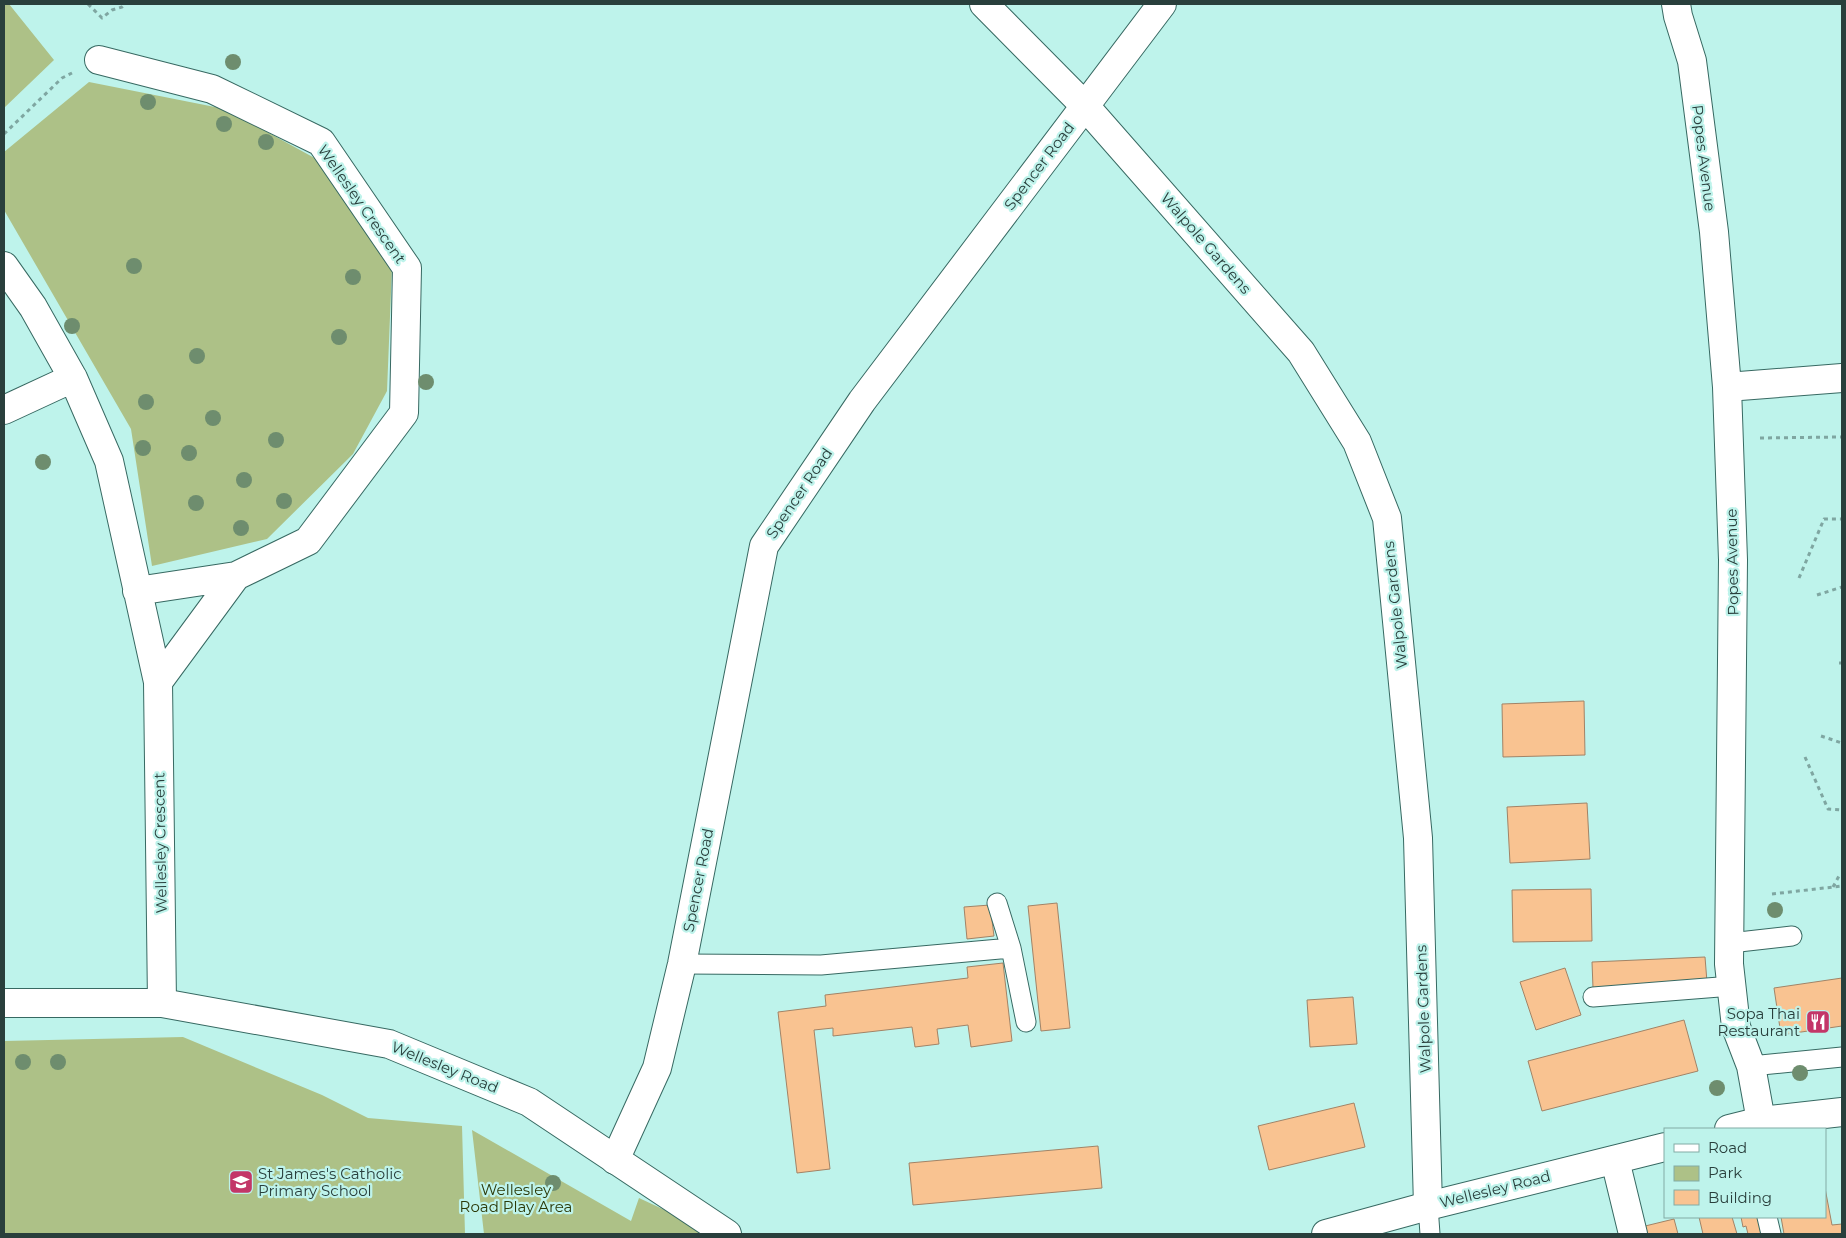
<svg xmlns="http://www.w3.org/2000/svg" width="1846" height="1238" font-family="Montserrat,sans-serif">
  <rect width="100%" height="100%" fill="#bef3eb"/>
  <path fill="#adc187" d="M4 4H9L54 60 4 108Z
    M89 82 225 109 320 161 392 267 387 391 353 454 267 539 152 566 131 429 4 210V152Z
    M183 1037 322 1095 368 1118 462 1126 465 1234H4V1041Z
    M472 1130 631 1221 639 1198 697 1225 705 1234H484Z"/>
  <path fill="#f9c391" stroke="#a28366" d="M1584 701 1585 755 1503 757 1502 704Z
    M1587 803 1590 859 1510 863 1507 807Z
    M1591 889 1592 941 1513 942 1512 890Z
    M1057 903 1070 1028 1041 1031 1028 906Z
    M990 905 994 936 967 939 964 907Z
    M1705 957 1707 982 1593 988 1592 962Z
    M1003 963 1012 1041 971 1047 968 1025 937 1029 939 1044 915 1047 912 1027 833 1036V1028L814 1030 830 1169 797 1173 778 1012 826 1006 825 995 968 978 967 967Z
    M1565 968 1581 1015 1536 1030 1520 982Z
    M1842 978V1026L1781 1035 1774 988Z
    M1353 997 1357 1044 1310 1047 1307 1000Z
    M1684 1020 1698 1071 1542 1111 1528 1061Z
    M1354 1103 1365 1147 1269 1170 1258 1126Z
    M1098 1146 1102 1188 913 1205 909 1163Z
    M1825 1188 1832 1225 1842 1224V1234H1784L1781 1217H1825Z
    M1699 1217H1732L1737 1234H1703Z
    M1741 1217H1761L1765 1234H1748L1746 1226 1743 1227Z
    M1674 1219 1678 1234H1643L1641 1227Z"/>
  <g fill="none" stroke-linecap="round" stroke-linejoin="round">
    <defs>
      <path id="service" d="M997 903 1011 948 1026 1022
        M1730 943 1792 936
        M682 964 821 965 1011 948
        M1593 997 1732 986
        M1751 1066 1842 1057
        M1428 1206 1430 1234
        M1767 1217 1771 1234"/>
      <path id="minor" d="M984 4 1085 106 1301 352 1357 442 1387 518 1418 838 1428 1206
        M1676 4 1678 16 1692 61 1714 232 1727 387 1733 560 1729 964 1736 1027 1751 1066 1761 1121
        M99 60 212 89 321 142 407 268 404 413 308 541 236 576 158 682
        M4 266 33 307 73 378 109 461 158 682 162 1003
        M1727 387 1842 378
        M4 410 73 378
        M137 591 236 576
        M615 1160 657 1068 682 964 764 546 862 401 1162 4
        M1615 1160 1633 1234"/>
      <path id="tertiary" d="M4 1003H162L389 1044 529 1102 727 1234
        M1729 1129 1761 1121 1842 1112
        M1326 1234 1428 1206 1665 1147"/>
    </defs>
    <use href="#service" stroke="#376962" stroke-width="21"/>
    <use href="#minor" stroke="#376962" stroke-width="30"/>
    <use href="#tertiary" stroke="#376962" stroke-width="30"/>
    <path stroke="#7fa6a1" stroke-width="3" stroke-dasharray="4 4" stroke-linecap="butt" d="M88 4 102 18 112 10 122 7 125 4
      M4 134 62 78 72 73
      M1760 438 1842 437
      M1799 578 1824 519H1842
      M1817 595 1842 587
      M1839 663H1842
      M1821 736 1842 743
      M1805 757 1828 809 1842 810
      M1833 887 1840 874
      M1772 894 1842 886"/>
    <use href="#service" stroke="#fff" stroke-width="19"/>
    <use href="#minor" stroke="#fff" stroke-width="28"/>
    <use href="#tertiary" stroke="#fff" stroke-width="28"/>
  </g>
  <g fill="#6e8d6e">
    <circle cx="233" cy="62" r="8"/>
    <circle cx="148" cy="102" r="8"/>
    <circle cx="224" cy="124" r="8"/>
    <circle cx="266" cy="142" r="8"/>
    <circle cx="134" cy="266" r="8"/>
    <circle cx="353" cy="277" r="8"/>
    <circle cx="72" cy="326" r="8"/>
    <circle cx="339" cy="337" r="8"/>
    <circle cx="197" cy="356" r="8"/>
    <circle cx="426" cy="382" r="8"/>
    <circle cx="146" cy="402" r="8"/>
    <circle cx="213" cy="418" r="8"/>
    <circle cx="276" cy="440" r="8"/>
    <circle cx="143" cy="448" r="8"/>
    <circle cx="189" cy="453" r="8"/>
    <circle cx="43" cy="462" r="8"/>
    <circle cx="244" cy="480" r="8"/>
    <circle cx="284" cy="501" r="8"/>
    <circle cx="196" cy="503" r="8"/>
    <circle cx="241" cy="528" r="8"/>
    <circle cx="1775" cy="910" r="8"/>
    <circle cx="23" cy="1062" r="8"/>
    <circle cx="58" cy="1062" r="8"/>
    <circle cx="1800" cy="1073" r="8"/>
    <circle cx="1717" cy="1088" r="8"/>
    <circle cx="553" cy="1183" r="8"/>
  </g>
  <defs>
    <symbol id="restaurant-square" viewBox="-11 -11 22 22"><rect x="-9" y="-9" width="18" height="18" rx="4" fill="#c33668" stroke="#bef3eb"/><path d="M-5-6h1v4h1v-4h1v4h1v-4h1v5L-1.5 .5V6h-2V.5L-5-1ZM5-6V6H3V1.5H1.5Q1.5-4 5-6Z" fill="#fff"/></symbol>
    <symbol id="school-square" viewBox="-11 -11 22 22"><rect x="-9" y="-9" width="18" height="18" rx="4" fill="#c33668" stroke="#bef3eb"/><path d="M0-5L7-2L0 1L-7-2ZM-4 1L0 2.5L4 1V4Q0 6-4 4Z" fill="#fff"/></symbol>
  </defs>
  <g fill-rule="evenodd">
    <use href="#restaurant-square" x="1804" y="1008" width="28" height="28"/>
    <use href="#school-square" x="227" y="1168" width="28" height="28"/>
  </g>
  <g text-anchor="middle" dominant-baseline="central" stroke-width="4.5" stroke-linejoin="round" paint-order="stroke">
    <g font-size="15" fill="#293f3c" stroke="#bef3eb">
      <text transform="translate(1704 158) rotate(83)">Popes Avenue</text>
      <text transform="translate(1039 166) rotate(-53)">Spencer Road</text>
      <text transform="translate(362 204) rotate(55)">Wellesley Crescent</text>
      <text transform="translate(1206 243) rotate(49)">Walpole Gardens</text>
      <text transform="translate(799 493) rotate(-56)">Spencer Road</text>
      <text transform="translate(1732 562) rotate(-91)">Popes Avenue</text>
      <text transform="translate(1395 605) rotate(-96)">Walpole Gardens</text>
      <text transform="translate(160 843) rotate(-91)">Wellesley Crescent</text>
      <text transform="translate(698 880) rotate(-79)">Spencer Road</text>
      <text transform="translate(1423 1009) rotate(-92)">Walpole Gardens</text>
      <text transform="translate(445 1067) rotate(22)">Wellesley Road</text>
      <text transform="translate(1495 1189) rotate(-14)">Wellesley Road</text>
    </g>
    <g font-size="15" fill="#293f3c" stroke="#bef3eb" text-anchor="end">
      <text x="1800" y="1013">Sopa Thai<tspan x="1800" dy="17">Restaurant</tspan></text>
      <text x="258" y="1173" text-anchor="start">St James's Catholic<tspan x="258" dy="17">Primary School</tspan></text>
    </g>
    <g font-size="15" fill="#2c3908" stroke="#bef3eb">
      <text x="516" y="1189">Wellesley<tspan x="516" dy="17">Road Play Area</tspan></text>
    </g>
  </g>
  <rect width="1846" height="1238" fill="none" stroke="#293f3c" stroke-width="10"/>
  <rect x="1664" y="1128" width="162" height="90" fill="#bef3eb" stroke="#82aba5"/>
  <rect x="1674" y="1144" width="25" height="8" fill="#ffffff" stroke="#82aba5"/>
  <text x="1708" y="1153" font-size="15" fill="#293f3c">Road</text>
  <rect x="1674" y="1166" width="25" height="15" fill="#adc187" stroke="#82aba5"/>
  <text x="1708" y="1178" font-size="15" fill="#293f3c">Park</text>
  <rect x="1674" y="1190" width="25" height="15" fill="#f9c391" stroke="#82aba5"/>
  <text x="1708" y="1203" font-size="15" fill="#293f3c">Building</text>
</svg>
